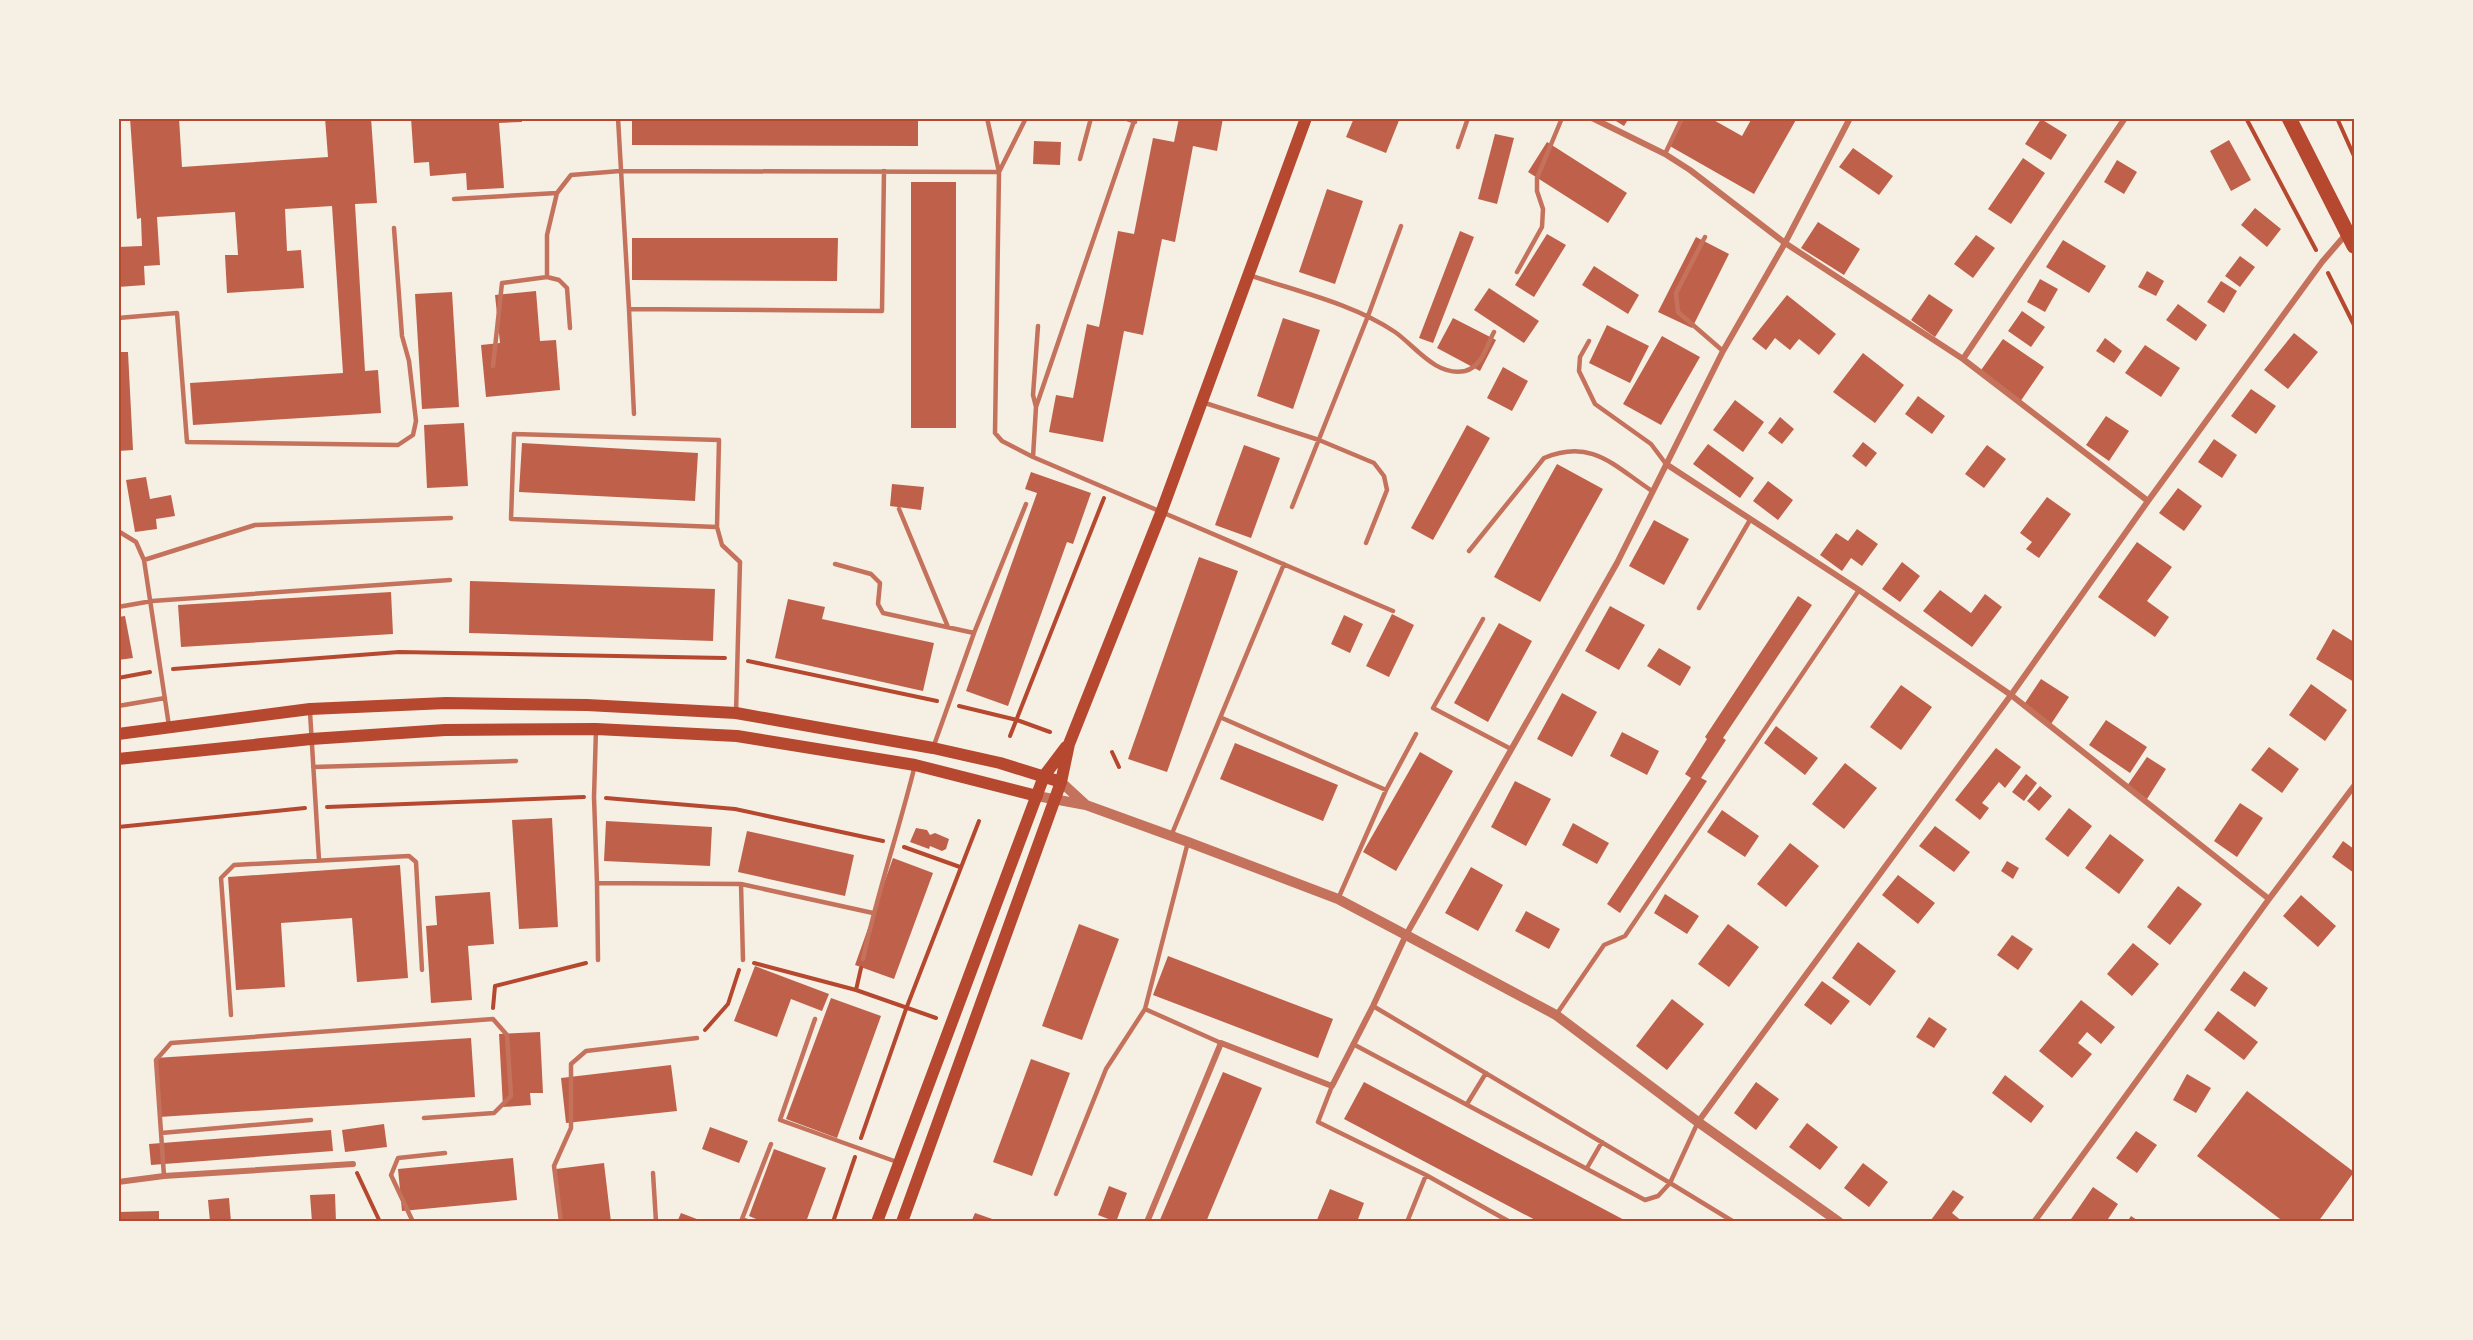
<svg xmlns="http://www.w3.org/2000/svg" width="2473" height="1340" font-family="Rubik,sans-serif">
  <rect width="100%" height="100%" fill="#f6efe4"/>
  <path fill="#bf614a" d="M130 118H179L182 167 328 157 325 118H371L377 203 355 204 365 371 378 370 381 413 193 425 190 383 343 373 332 206 285 209 287 251 301 250 304 288 227 293 225 255H238L235 212 157 217 160 265 144 266 145 285 118 287V247L142 246 141 218 137 219Z
    M411 118H522V122L499 123 504 188 467 190 466 173 430 176 429 162 414 163Z
    M632 118H918V146L632 145Z
    M1179 118H1223L1217 151 1193 146 1175 242 1162 239 1143 335 1124 331 1103 442 1049 432 1056 395 1073 398 1087 324 1099 327 1118 231 1134 234 1153 138 1174 142Z
    M1354 118H1400L1386 153 1346 137Z
    M1611 118H1629L1624 126Z
    M1683 118H1710L1742 136 1752 118H1797L1754 194 1668 145Z
    M2041 119 2067 135 2051 160 2025 144Z
    M1495 134 1514 138 1497 204 1478 199Z
    M2229 140 2251 180 2231 191 2210 151Z
    M1034 141 1061 142 1060 165 1033 164Z
    M1547 142 1627 193 1608 223 1528 172Z
    M1853 148 1893 176 1879 195 1839 167Z
    M2023 158 2045 173 2011 224 1988 209Z
    M2117 160 2137 172 2124 194 2104 182Z
    M911 182H956V428H911Z
    M1327 189 1363 201 1335 284 1299 272Z
    M2255 208 2281 229 2267 247 2241 225Z
    M1818 222 1860 249 1844 275 1801 248Z
    M1460 231 1474 237 1433 343 1419 338Z
    M1547 234 1566 245 1534 297 1515 285Z
    M1976 235 1995 248 1973 278 1954 264Z
    M1696 237 1729 254 1692 328 1658 312Z
    M632 238H838L837 281 632 280Z
    M2063 240 2106 266 2089 293 2046 267Z
    M2240 256 2255 267 2240 287 2225 276Z
    M1594 266 1639 295 1628 314 1582 285Z
    M2147 271 2164 281 2156 296 2138 287Z
    M2040 279 2058 289 2045 312 2027 302Z
    M2221 281 2237 291 2224 313 2207 302Z
    M1489 288 1539 321 1524 343 1474 310Z
    M536 291 540 341 556 340 560 390 486 397 481 345 500 343 495 295Z
    M452 292 459 407 422 409 415 294Z
    M1929 294 1953 310 1935 337 1911 320Z
    M1787 295 1836 334 1819 355 1799 339 1790 350 1775 338 1766 350 1752 339Z
    M2178 304 2207 325 2196 341 2166 320Z
    M2022 311 2045 327 2031 347 2008 331Z
    M1283 318 1320 330 1293 409 1257 396Z
    M1453 318 1496 340 1480 371 1437 348Z
    M1607 325 1649 346 1630 383 1589 363Z
    M2294 333 2318 352 2288 389 2264 370Z
    M1662 336 1700 357 1661 425 1623 404Z
    M2105 338 2122 351 2114 363 2096 351Z
    M2003 339 2044 367 2020 402 1979 373Z
    M2145 345 2180 368 2161 397 2125 373Z
    M118 352H128L133 450 118 451Z
    M1863 353 1904 385 1875 423 1833 392Z
    M1503 367 1528 381 1512 411 1487 398Z
    M2251 389 2276 406 2256 434 2231 416Z
    M1918 396 1945 416 1932 434 1905 414Z
    M1735 400 1764 422 1743 452 1713 430Z
    M2106 416 2129 431 2109 461 2086 445Z
    M1780 417 1794 429 1782 444 1768 433Z
    M464 423 468 486 427 488 424 425Z
    M1467 425 1490 438 1433 540 1411 528Z
    M2214 439 2237 455 2222 478 2198 462Z
    M1863 442 1877 453 1866 467 1852 456Z
    M522 443 698 453 695 501 519 492Z
    M1708 444 1754 478 1740 498 1693 464Z
    M1244 445 1280 458 1251 538 1215 525Z
    M1987 445 2006 459 1984 488 1965 474Z
    M1557 464 1603 489 1540 602 1494 577Z
    M1031 472 1091 493 1073 544 1067 542 1008 706 966 691 1037 493 1025 489Z
    M146 477 150 499 171 495 175 516 156 519 157 529 135 532 126 480Z
    M1768 481 1793 500 1778 520 1753 501Z
    M892 484 924 487 921 510 890 506Z
    M2178 488 2202 506 2184 531 2159 513Z
    M2047 497 2071 514 2039 558 2026 549 2032 542 2020 533Z
    M1654 520 1689 539 1664 585 1629 566Z
    M1857 529 1878 544 1862 566 1851 558 1842 571 1820 555 1836 533 1848 541Z
    M2137 542 2172 567 2147 601 2169 617 2155 637 2098 597Z
    M1199 557 1238 571 1167 772 1128 759Z
    M1902 562 1920 576 1900 602 1882 589Z
    M470 581 715 589 713 641 469 633Z
    M1940 590 1971 613 1985 594 2002 607 1972 647 1923 611Z
    M391 592 393 634 181 647 178 605Z
    M1798 596 1812 605 1723 738 1726 740 1701 778 1707 781 1620 913 1607 904 1691 778 1685 774 1707 739 1705 737Z
    M788 599 825 607 822 619 934 643 923 691 775 658Z
    M1610 606 1645 625 1619 670 1585 651Z
    M1392 614 1414 625 1389 677 1366 666Z
    M1344 615 1363 624 1350 653 1331 644Z
    M125 616 133 658 118 660V617Z
    M1499 623 1532 641 1488 722 1454 703Z
    M2333 629 2354 642V682L2316 659Z
    M1659 648 1691 667 1680 686 1647 666Z
    M2041 679 2069 697 2051 724 2023 706Z
    M2311 684 2347 710 2325 741 2289 715Z
    M1901 685 1932 707 1901 750 1870 727Z
    M1562 693 1597 712 1572 757 1537 739Z
    M2106 720 2147 747 2130 773 2089 745Z
    M1776 726 1818 758 1805 775 1764 743Z
    M1622 732 1659 751 1647 775 1610 756Z
    M1235 743 1338 785 1323 821 1220 779Z
    M2269 747 2299 769 2282 793 2251 770Z
    M1996 748 2021 767 2005 788 1999 782 1982 803 1989 808 1980 820 1955 800Z
    M1420 752 1453 771 1396 871 1363 852Z
    M2147 757 2166 769 2147 799 2127 786Z
    M1845 763 1877 788 1844 829 1812 804Z
    M2026 774 2037 783 2024 801 2012 792Z
    M1515 781 1551 799 1526 846 1491 827Z
    M2040 786 2052 796 2039 811 2027 801Z
    M2240 803 2263 818 2237 857 2214 841Z
    M2069 808 2092 826 2068 857 2045 839Z
    M1722 810 1759 836 1745 857 1707 832Z
    M552 818 558 927 519 929 512 820Z
    M606 821 712 827 710 866 604 861Z
    M1573 823 1609 843 1597 864 1562 845Z
    M1935 826 1970 852 1954 872 1919 846Z
    M916 828 927 830 930 835 935 833 949 839 946 849 942 851 930 846 929 849 910 842Z
    M747 831 854 855 845 896 738 872Z
    M2110 834 2144 860 2119 894 2085 868Z
    M2343 841 2354 849V873L2332 857Z
    M1790 843 1819 866 1786 907 1757 884Z
    M893 858 933 873 894 979 855 965Z
    M2007 861 2019 868 2013 879 2001 871Z
    M400 865 408 978 357 982 352 918 281 923 285 987 236 990 228 877Z
    M1471 867 1503 885 1478 931 1445 913Z
    M1898 875 1935 903 1918 924 1882 895Z
    M2178 886 2202 904 2170 945 2147 927Z
    M490 892 494 944 468 946 472 1000 431 1003 426 926 437 925 435 896Z
    M1665 894 1699 916 1687 934 1654 913Z
    M2301 895 2336 926 2318 947 2283 916Z
    M1526 911 1560 929 1549 949 1515 931Z
    M1079 924 1119 939 1082 1040 1042 1026Z
    M1728 924 1759 947 1729 987 1698 964Z
    M2012 935 2033 949 2018 970 1997 955Z
    M1858 942 1896 971 1870 1006 1832 978Z
    M2133 943 2159 964 2132 996 2107 974Z
    M1168 956 1333 1019 1318 1058 1153 995Z
    M755 966 829 994 822 1011 791 999 777 1037 734 1021Z
    M2244 971 2268 988 2255 1007 2230 990Z
    M1822 981 1850 1001 1831 1025 1804 1005Z
    M831 998 881 1016 837 1138 786 1119Z
    M1672 999 1704 1024 1667 1070 1636 1046Z
    M2081 1000 2115 1027 2101 1044 2087 1032 2078 1043 2092 1054 2072 1078 2039 1051Z
    M2218 1011 2258 1042 2244 1060 2204 1030Z
    M1929 1017 1947 1029 1934 1048 1916 1037Z
    M540 1032 543 1093H530L531 1105 503 1107 499 1034Z
    M471 1038 475 1097 159 1117 155 1058Z
    M1031 1059 1070 1073 1032 1176 993 1162Z
    M671 1065 677 1111 566 1123 561 1078Z
    M1223 1072 1262 1088 1206 1222H1159Z
    M2187 1074 2211 1088 2196 1113 2173 1100Z
    M2005 1075 2044 1106 2031 1123 1992 1093Z
    M1364 1082 1628 1222H1539L1344 1119Z
    M1756 1082 1779 1099 1756 1130 1734 1113Z
    M2247 1091 2354 1172 2318 1222H2284L2197 1156Z
    M1807 1123 1838 1147 1820 1170 1789 1147Z
    M384 1124 387 1147 345 1152 342 1130Z
    M710 1127 748 1141 739 1163 702 1149Z
    M331 1130 333 1151 151 1165 149 1144Z
    M2136 1131 2157 1145 2137 1173 2116 1158Z
    M774 1149 826 1168 806 1222H763L749 1216Z
    M513 1158 517 1200 402 1211 398 1169Z
    M604 1163 611 1222H562L556 1169Z
    M1863 1163 1888 1182 1869 1207 1844 1188Z
    M1109 1186 1127 1193 1116 1222 1098 1215Z
    M2093 1187 2118 1204 2106 1222H2069Z
    M1330 1189 1364 1203 1357 1222H1316Z
    M1953 1190 1964 1197 1952 1213 1963 1222H1933L1931 1220Z
    M335 1194 336 1222H312L310 1195Z
    M229 1198 231 1222H210L208 1200Z
    M159 1211V1222H118V1212Z
    M681 1213 702 1221V1222H677Z
    M975 1213 998 1221V1222H971Z
    M2131 1216 2140 1222H2127Z"/>
  <g fill="none" stroke-linecap="round" stroke-linejoin="round">
    <path stroke="#b5482f" stroke-width="4" d="M2246 118 2316 250
      M2337 118 2354 156
      M2328 273 2354 325
      M748 661 937 701
      M173 669 399 652 725 658
      M118 678 150 672
      M959 706 1017 720 1050 732
      M1010 736 1104 498
      M1112 752 1119 767
      M606 798 735 809 883 841
      M327 807 584 797
      M118 827 305 808
      M904 847 960 867
      M754 963 856 990 936 1018
      M856 990 861 968
      M493 1008 495 986 586 963
      M705 1030 728 1004 739 970
      M861 1138 906 1009 979 821
      M357 1173 380 1222
      M833 1222 855 1157"/>
    <path stroke="#c5725c" stroke-width="4.5" d="M618 118 629 309 882 311 884 171
      M1026 118 999 172 995 433 1002 441 1033 457
      M1124 118 1135 122
      M1135 118 1036 407 1033 457 1393 611
      M1458 147 1468 118
      M1665 154 1682 118
      M1080 159 1091 118
      M454 199 557 193
      M1705 237 1676 293 1678 312 1723 351
      M1517 272 1542 227 1543 209 1537 191V178L1562 118
      M1249 275C1296 291 1354 304 1395 332 1415 346 1436 377 1465 371 1482 367 1487 345 1494 332
      M629 309 634 414
      M118 318 177 313 187 442 398 445 413 435 416 421 409 361 402 336 394 228
      M570 328 567 288 559 280 547 277V235L557 193 571 175 620 171 999 172 987 118
      M1589 341 1580 357 1579 371 1595 404 1651 444 1666 464
      M493 366 502 283 547 277
      M1202 402 1319 440 1374 463 1384 476 1387 490 1366 543
      M1036 407 1033 395 1038 326
      M1292 507 1368 316 1401 226
      M899 509 948 627
      M717 527 511 519 514 434 719 440 717 527 722 545 740 562 736 713
      M118 531 136 542 144 560 169 726
      M1469 551 1544 458C1592 438 1614 466 1652 491
      M144 560 255 525 451 518
      M835 564 871 574 880 583 878 604 883 613 974 633
      M118 607 152 601 450 580
      M1699 608 1750 520
      M1483 619 1433 708 1511 749
      M118 706 165 698
      M310 712 319 860
      M1222 718 1386 790
      M596 729 594 797 597 883 741 884 873 913
      M933 748 974 633 1026 504
      M313 767 516 761
      M1171 836 1284 564
      M597 883 598 960
      M741 884 743 960
      M1338 899 1386 790 1416 734
      M863 959C877 894 899 830 915 765
      M1373 1006 1670 1183 1698 1122
      M1145 1009 1221 1043
      M231 1015 221 878 234 865 409 856 416 862 422 970
      M1556 1015 1604 945 1625 936 1859 590
      M815 1019 780 1120 897 1162
      M1353 1044 1645 1200 1658 1196 1670 1183 1734 1222
      M1332 1086 1318 1122 1426 1175 1510 1222
      M1467 1104 1486 1073
      M161 1133 311 1120
      M1587 1168 1602 1142
      M653 1173 656 1222
      M164 1176 156 1060 171 1043 493 1019 507 1035 511 1096 494 1113 424 1118
      M1056 1194 1106 1069 1145 1009 1188 842
      M413 1222 391 1175 398 1158 445 1153
      M561 1222 554 1166 571 1128V1064L586 1051 697 1038
      M750 1222 742 1219 771 1144
      M1407 1222 1426 1175"/>
    <path stroke="#c5725c" stroke-width="6" d="M1592 118 1665 154 1690 170 1785 243 1963 359 2148 501
      M1963 359 2125 118
      M1666 464 1859 590 2011 695 2269 899
      M1698 1122 2011 695 2148 501 2322 262 2347 233
      M118 1182 164 1176 353 1164
      M1147 1222 1221 1043 1332 1086 1373 1006 1406 935 1617 563 1723 351 1785 243 1850 118
      M2034 1222 2269 899 2354 786"/>
    <path stroke="#c5725c" stroke-width="10" d="M1061 782 1086 805
      M1037 796 1086 805 1188 842 1338 899 1406 935 1556 1015 1698 1122 1839 1222"/>
    <path stroke="#b5482f" stroke-width="12" d="M118 734 310 709 446 703 587 705 736 713 933 748 1000 763 1061 782
      M118 759 311 739 445 730 596 729 737 736 915 765 1037 796
      M877 1222 1044 776 1066 747
      M902 1222 1061 782 1069 744 1161 513 1306 118"/>
    <path stroke="#b5482f" stroke-width="15" d="M2289 118 2354 246"/>
  </g>
  <rect width="2473" height="1340" fill="none" stroke="#f6efe4" stroke-width="240"/>
  <rect x="120" y="120" width="2233" height="1100" fill="none" stroke="#b5482f" stroke-width="2"/>
</svg>
